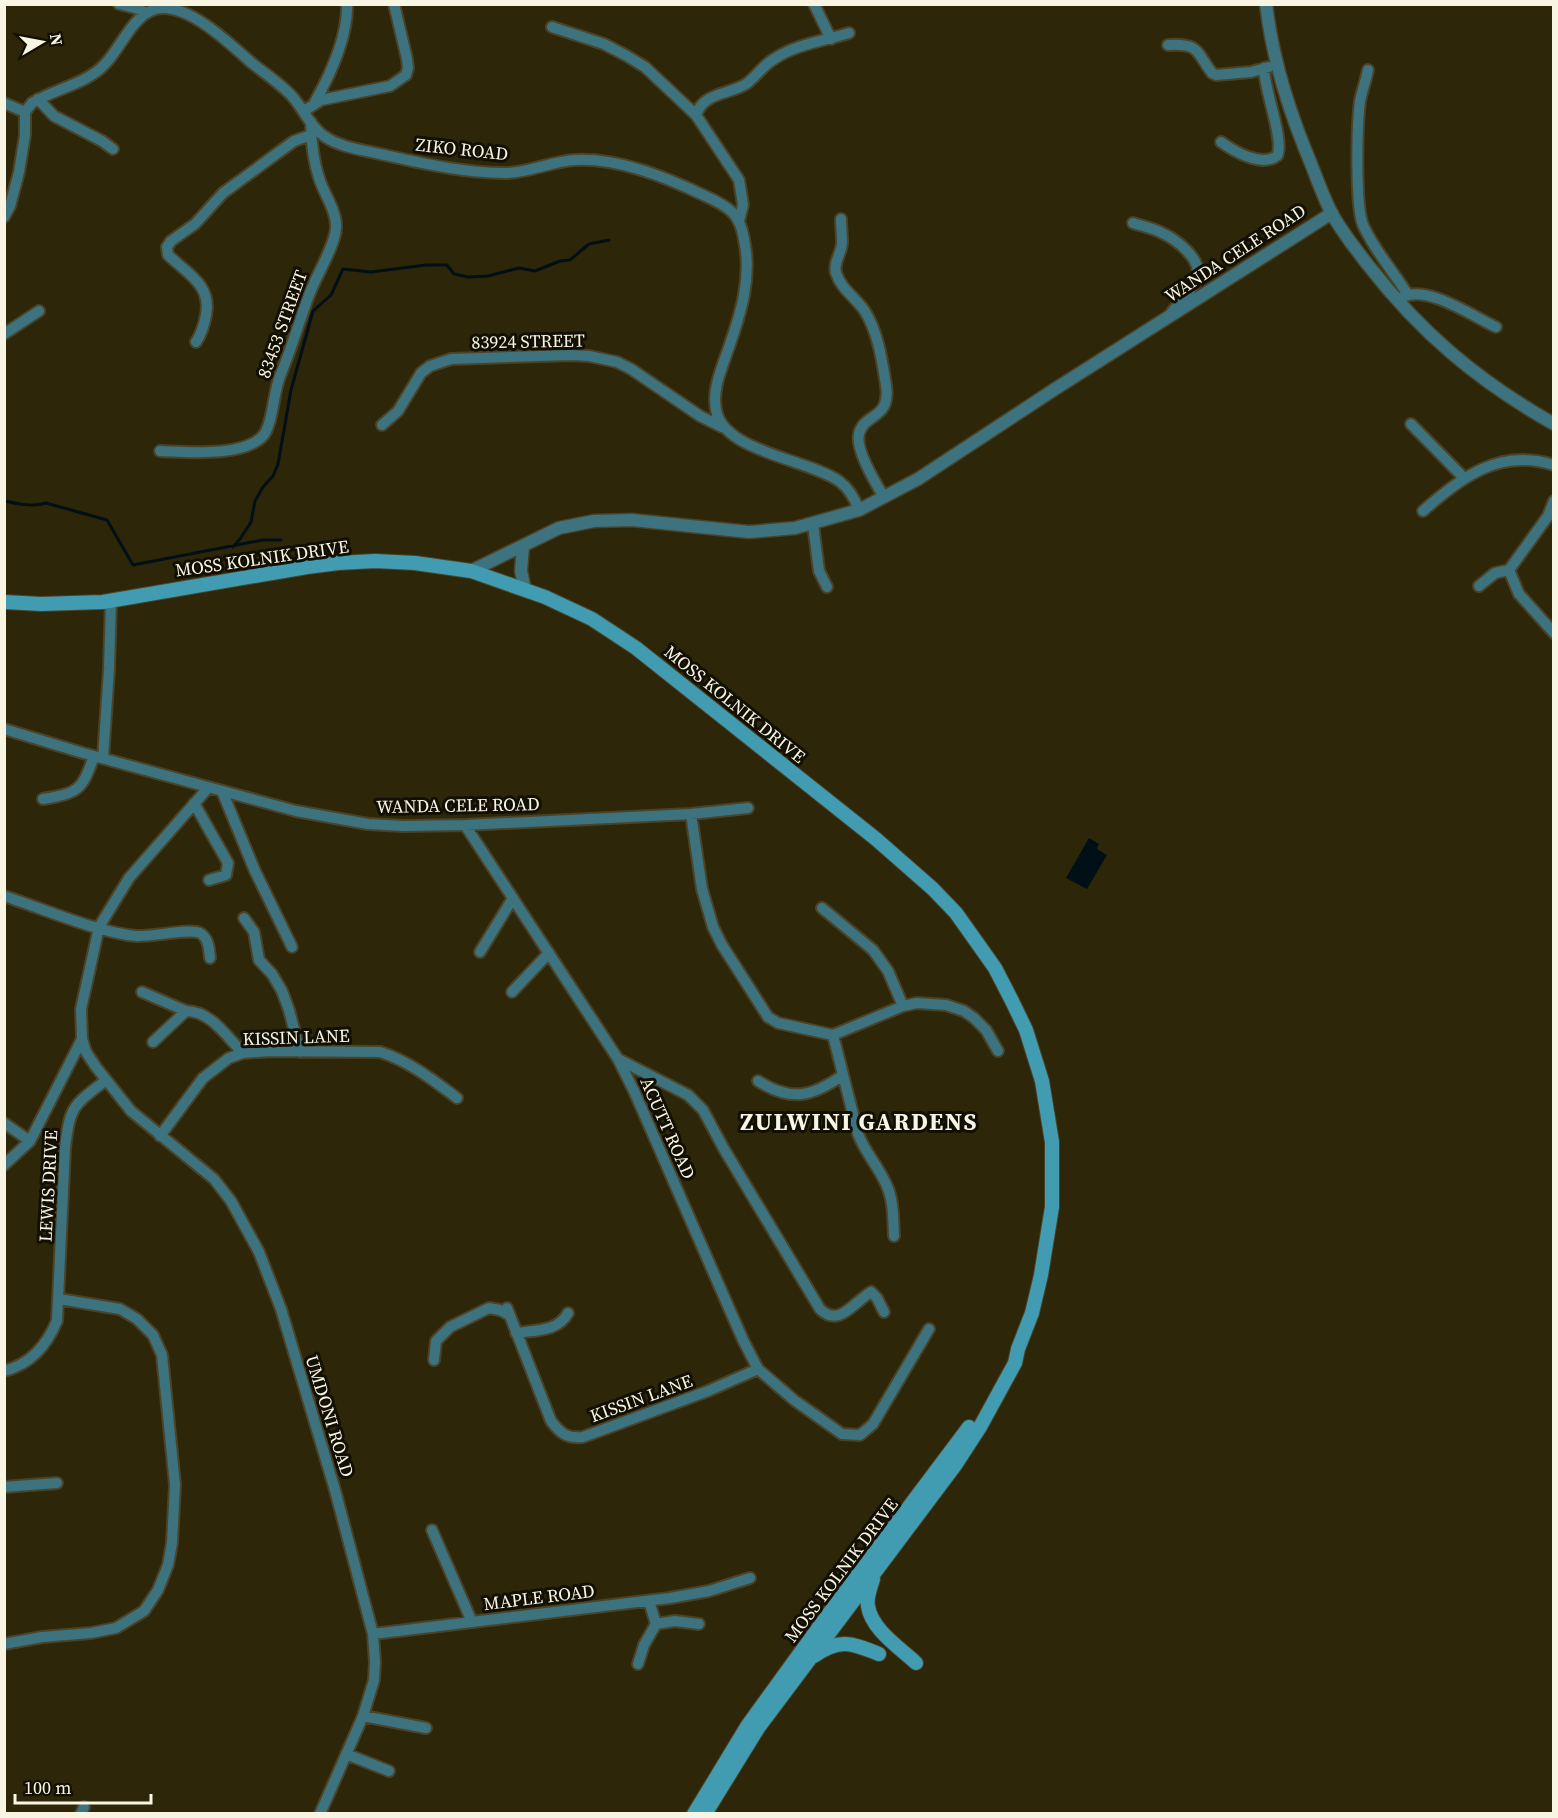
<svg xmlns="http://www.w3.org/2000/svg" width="1558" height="1818" font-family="'Source Serif 4',serif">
  <rect width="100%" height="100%" fill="#2d2608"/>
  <path fill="#001016" d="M1089 838 1099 844 1097 849 1107 855 1087 889 1066 878Z"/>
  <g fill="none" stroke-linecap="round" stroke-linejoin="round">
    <path stroke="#001016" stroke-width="3" d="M4 501C18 504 33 507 46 503L107 520 133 565 263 540H281
      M233 547 240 539 251 522 255 501 263 487 273 476 278 464 291 390 313 311 331 295 343 269 371 272 426 265H447L454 274 468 277 488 276 519 268 535 271 560 261 570 260 589 244 609 240"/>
    <defs>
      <path id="minor" d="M119 4 135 8 147 13
        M814 4 831 39
        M552 27 604 44 627 56 645 67 696 115 739 180 743 205 739 221
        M1168 45C1200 43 1196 52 1212 73L1216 75 1251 72 1269 67
        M1368 70C1366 80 1362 91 1360 101 1357 124 1355 205 1363 225 1374 250 1394 272 1408 295
        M38 99 54 116 102 141 113 149
        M315 102C330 75 348 36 347 4
        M4 103 25 112
        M304 111 321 100 390 86 406 75 408 68 407 59 394 4
        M696 115C704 92 728 95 746 84 756 77 763 65 774 59 796 44 824 41 849 33
        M1221 142C1235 152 1261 167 1277 156 1285 141 1264 90 1264 68
        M4 217 10 206 19 172 25 135V112L32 103C54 89 87 84 105 64 122 47 135 8 163 8 194 8 231 45 253 64 266 74 279 83 290 94 303 107 309 126 324 136 339 147 362 150 380 154 421 163 463 173 505 173 529 173 552 161 575 160 618 158 663 176 701 194 712 199 724 204 732 212 741 221 743 233 745 245 751 280 741 312 730 344 723 366 710 391 717 414 728 452 809 460 839 481 850 489 855 499 859 510
        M841 219C841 227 842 235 842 242 842 253 833 262 836 273 841 289 855 297 864 310 878 331 882 360 886 385 891 421 864 412 859 434 855 449 876 484 884 497
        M1133 223C1142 226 1152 228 1160 232 1176 239 1206 261 1196 281 1190 293 1178 303 1170 315
        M1403 297C1428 285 1472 316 1496 327
        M4 334 39 311
        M196 342C202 333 204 326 206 315 212 285 187 273 168 255L167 247 171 241 195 224 223 193 294 141 311 135
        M1411 424 1464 478
        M382 425 398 411 421 373 430 366 451 359 571 355 589 356 617 362 631 369 700 416 722 427
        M160 451C189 452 240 457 262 437 273 426 273 393 280 376 291 350 299 322 309 295 316 276 335 246 336 228 337 212 325 195 320 181 313 161 311 143 311 122
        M1554 501 1548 516 1509 570 1519 594 1554 633
        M1423 511C1461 477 1500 448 1554 465
        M813 524 819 571 827 587
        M1479 586 1495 573 1509 570
        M4 729 83 753 296 811 368 824 403 826 465 825 691 814 748 808
        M103 758 109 669 111 600
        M208 788 129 878 99 927 81 1009 82 1039 86 1052 96 1067 131 1111 214 1179 231 1201 259 1252 281 1309 335 1490 373 1634 375 1662 374 1680 363 1716 320 1814
        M222 791 255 871 292 947
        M43 799C79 793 82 790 94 756
        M194 803 228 863 226 875 209 880
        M691 814 702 889 713 927 722 945 768 1017 778 1023 833 1035 903 1006 917 1003 946 1005 964 1011 974 1018 986 1030 998 1051
        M465 825 618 1059 634 1091 743 1340 758 1369 794 1400 842 1434 860 1435 873 1424 929 1329
        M4 896C44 909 96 932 136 936 152 937 190 928 200 933 209 938 209 950 210 958
        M822 908 873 950 888 971 903 1006
        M244 918 254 932 259 960 272 974 282 991 289 1010 300 1052
        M480 952 513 898
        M142 992 186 1011
        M512 992 549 953
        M833 1035 858 1134C865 1152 878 1166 886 1184 894 1200 893 1219 894 1236
        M153 1042 186 1011C211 1011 227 1037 243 1053
        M618 1059 688 1095 703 1110 724 1149 820 1309C839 1328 854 1302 871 1292L877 1298 884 1312
        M758 1081C791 1102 812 1097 843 1075
        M4 1123 30 1141
        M160 1136 203 1078 229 1058 243 1053 270 1051 380 1052C409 1061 433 1080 457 1098
        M4 1165 30 1141 82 1039
        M507 1308 551 1421C560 1433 567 1439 583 1437L708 1391 758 1369
        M516 1333C535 1330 558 1332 568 1313
        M434 1360 436 1341 450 1327 489 1308 500 1310 509 1315
        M4 1371C31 1364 46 1346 57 1321L65 1148C70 1107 72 1106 105 1081
        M4 1487 57 1483
        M432 1530 472 1622
        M649 1601 656 1624 675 1621 699 1624
        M373 1634 670 1598 709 1591 750 1578
        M4 1644 42 1637 91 1633 116 1628 144 1611 158 1590 168 1565 172 1543 175 1485 162 1355 153 1335 137 1319 120 1309 59 1299
        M638 1664 644 1645 656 1624
        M363 1716 426 1728
        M346 1754 389 1771
        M81 1814 84 1807"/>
      <path id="tertiary" d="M1266 4C1272 55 1286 102 1305 149 1314 170 1321 192 1331 212 1341 231 1355 248 1368 265 1421 333 1478 381 1554 424
        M523 546 521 571 525 590
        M471 571 559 528 594 521 632 520 749 532 795 528 859 510 918 479 1055 389 1332 213"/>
      <path id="secondary" d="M4 602 41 604 103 602 307 567 338 563 375 561 415 563 471 571 545 597 592 619 636 648 876 839 933 889 956 913 978 944 995 968 1012 1001 1026 1030 1042 1081 1052 1142V1207L1041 1275 1032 1313 1018 1349 1015 1363 980 1427 956 1464 758 1728 705 1814
        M873 1579C871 1587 866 1597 868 1606 871 1629 900 1648 916 1663
        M814 1656C840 1638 851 1643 879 1654
        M694 1814 748 1725 827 1616 969 1427"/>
    </defs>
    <use href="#minor" stroke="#4a4327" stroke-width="14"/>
    <use href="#tertiary" stroke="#4a4327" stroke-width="15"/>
    <use href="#secondary" stroke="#4a4327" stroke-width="16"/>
    <use href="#minor" stroke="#3d727f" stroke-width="10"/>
    <use href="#tertiary" stroke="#3d727f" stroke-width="12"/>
    <use href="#secondary" stroke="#419cb1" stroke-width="14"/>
  </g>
  <g text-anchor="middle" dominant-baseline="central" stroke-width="6" stroke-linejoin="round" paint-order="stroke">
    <g font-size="18" fill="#f9f5e3" stroke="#120f04">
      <text transform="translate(462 149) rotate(6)">ZIKO ROAD</text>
      <text transform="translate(1235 253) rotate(-33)">WANDA CELE ROAD</text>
      <text transform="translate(282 324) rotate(-70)">83453 STREET</text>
      <text transform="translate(528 341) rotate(-1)">83924 STREET</text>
      <text transform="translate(262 558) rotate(-8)">MOSS KOLNIK DRIVE</text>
      <text transform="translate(735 704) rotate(39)">MOSS KOLNIK DRIVE</text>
      <text transform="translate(458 805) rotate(-1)">WANDA CELE ROAD</text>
      <text transform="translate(296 1037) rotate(-2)">KISSIN LANE</text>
      <text transform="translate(668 1128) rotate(66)">ACUTT ROAD</text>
      <text transform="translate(48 1186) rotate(-87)">LEWIS DRIVE</text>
      <text transform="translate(641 1398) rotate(-20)">KISSIN LANE</text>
      <text transform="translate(330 1416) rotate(73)">UMDONI ROAD</text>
      <text transform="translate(841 1570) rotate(-53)">MOSS KOLNIK DRIVE</text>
      <text transform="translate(539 1597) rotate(-7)">MAPLE ROAD</text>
    </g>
    <g font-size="24" font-weight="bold" letter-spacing="1.5" fill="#f9f5e3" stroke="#120f04">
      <text x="859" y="1121">ZULWINI GARDENS</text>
    </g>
  </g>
  <rect width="1558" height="1818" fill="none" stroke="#f9f5e3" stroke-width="12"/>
  <g transform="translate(42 42) rotate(80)" stroke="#120f04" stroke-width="4.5" paint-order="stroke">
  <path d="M0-4.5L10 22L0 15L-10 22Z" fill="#f9f5e3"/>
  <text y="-9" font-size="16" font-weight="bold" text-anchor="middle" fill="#f9f5e3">N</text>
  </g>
  <path d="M15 1794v9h136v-9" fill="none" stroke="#f9f5e3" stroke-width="3"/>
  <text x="24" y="1794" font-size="18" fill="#f9f5e3" stroke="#120f04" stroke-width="4.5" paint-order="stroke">100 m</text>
</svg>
